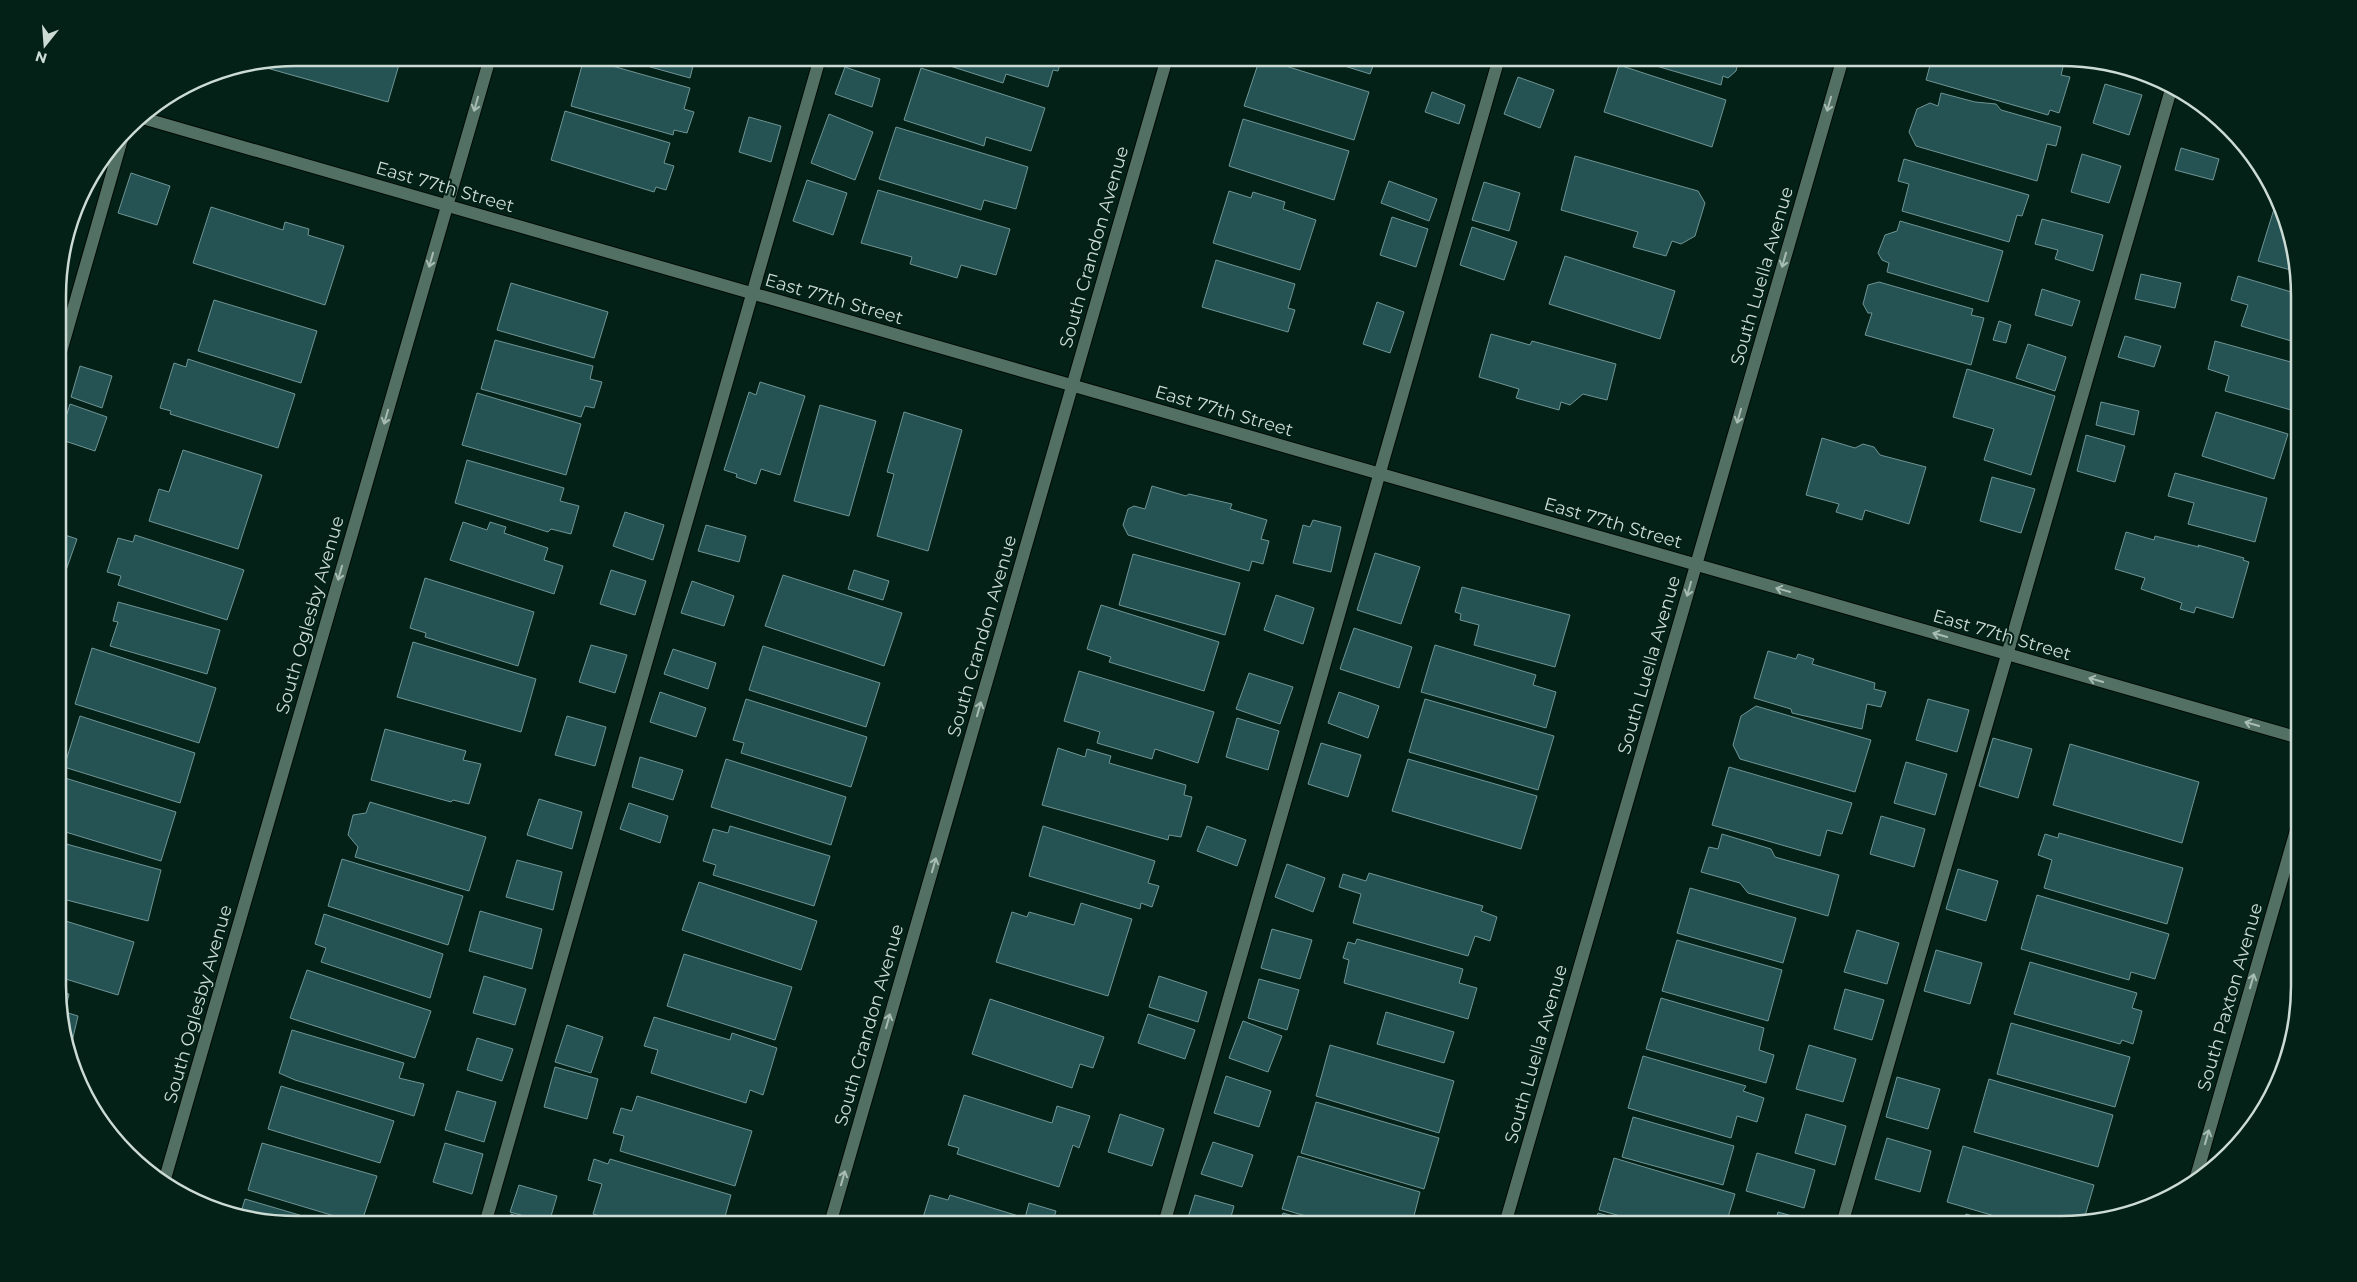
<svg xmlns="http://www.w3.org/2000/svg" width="2357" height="1282" font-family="Montserrat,sans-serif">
  <rect width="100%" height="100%" fill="#042118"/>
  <path fill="#255354" stroke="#6f9494" d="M296 58H401L388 102 256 65Z
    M584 58 690 88 684 109 694 112 687 133 674 130 673 135 571 106Z
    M618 58H695L690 78Z
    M925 58H1062L1058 71 1053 70 1048 87 1006 74 1003 83Z
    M1260 58 1369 92 1354 140 1244 106Z
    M1319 58H1376L1370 74Z
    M1629 58H1739L1736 71 1728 78 1723 76 1721 85Z
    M1932 58H2059L2065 59 2061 75 2070 77 2059 113 2050 110 2048 115 1926 80Z
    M1619 65 1726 100 1712 147 1604 112Z
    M845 67 880 79 872 107 835 94Z
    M921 68 1045 108 1031 151 986 137 984 146 904 120Z
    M1518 77 1554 90 1540 128 1504 114Z
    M2105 84 2142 95 2129 135 2093 123Z
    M1432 92 1465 105 1459 124 1425 112Z
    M1941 93 1975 102 1996 104 2001 110 2061 127 2056 146 2047 144 2037 181 1916 146 1909 132 1917 109 1930 103 1938 106Z
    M565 111 670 143 664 163 674 166 666 190 656 187 654 192 551 160Z
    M829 114 873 132 855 180 811 163Z
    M749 117 781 126 771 162 739 152Z
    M1243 119 1349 151 1334 200 1229 166Z
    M896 127 1028 167 1016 209 984 200 981 210 879 179Z
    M2181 148 2219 159 2213 180 2175 170Z
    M2082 154 2121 166 2109 203 2071 192Z
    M1575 156 1698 191 1705 203 1695 236 1681 244 1672 241 1666 256 1633 247 1638 232 1561 210Z
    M1904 159 2029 195 2022 216 2017 215 2009 242 1902 211 1909 184 1898 181Z
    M131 173 170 186 157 225 118 213Z
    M95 174 84 207 78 205 82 190Z
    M807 180 847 193 833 235 793 221Z
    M1389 181 1437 199 1429 221 1381 203Z
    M1484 182 1520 193 1509 231 1472 220Z
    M878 190 1010 229 996 275 961 265 957 278 910 264 912 257 861 243Z
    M1229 191 1251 198 1253 192 1285 202 1283 209 1316 220 1300 270 1213 243Z
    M211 207 283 230 285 222 309 229 308 235 344 246 325 305 193 263Z
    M2274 209H2276L2297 265 2298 272 2258 261Z
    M1392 217 1428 229 1416 267 1380 255Z
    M2042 219 2103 235 2093 271 2055 259 2058 250 2035 244Z
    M1900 221 2003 251 1988 302 1887 272 1889 263 1882 260 1878 253 1885 235 1897 231Z
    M1472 227 1517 242 1504 280 1460 265Z
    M1565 256 1675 291 1660 339 1549 304Z
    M1216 260 1295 284 1288 308 1295 310 1288 332 1202 307Z
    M2141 274 2181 283 2175 308 2135 299Z
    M2238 276 2298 294V343L2241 326 2248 305 2231 300Z
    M1879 282 1973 309 1971 315 1984 318 1971 365 1865 335 1872 313H1868L1863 304 1868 285Z
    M511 283 608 312 594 358 497 330Z
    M2042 289 2080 301 2072 326 2035 315Z
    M214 300 317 331 301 383 198 351Z
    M1377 302 1404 312 1390 353 1363 344Z
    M1999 321 2011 325 2006 343 1993 340Z
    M1491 334 1530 345 1532 341 1616 364 1607 400 1583 394 1570 405 1561 402 1559 410 1516 398 1519 389 1479 377Z
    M2125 336 2161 346 2154 367 2118 357Z
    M495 340 593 366 590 379 602 382 594 408 585 406 581 417 481 389Z
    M2215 341 2298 364V412L2225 391 2229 376 2208 369Z
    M2028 344 2066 357 2055 391 2016 378Z
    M188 359 295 394 278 448 170 414 171 411 160 408 174 363 186 367Z
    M80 366 112 376 102 408 71 397Z
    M1967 369 2055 396 2031 475 1984 460 1994 429 1953 417Z
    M760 382 805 396 780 475 761 469 756 484 736 477 737 474 724 470 749 392 756 395Z
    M477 393 581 424 566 475 462 445Z
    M2101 402 2139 411 2134 435 2096 425Z
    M70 404 107 417 95 451 59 439Z
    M820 405 876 421 849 516 794 501Z
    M904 412 962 430 928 551 877 536 894 474 887 472Z
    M2216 412 2288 434 2274 479 2202 456Z
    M2086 435 2125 446 2115 482 2077 471Z
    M1822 438 1855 448 1863 444 1874 447 1880 455 1926 467 1909 524 1865 510 1862 520 1836 512 1839 504 1806 495Z
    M183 450 262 475 238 549 149 521 159 489 169 492Z
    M467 460 564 488 560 501 579 506 571 534 551 529 548 532 455 503Z
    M2175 473 2267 498 2255 542 2188 524 2194 503 2168 496Z
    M1992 477 2035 489 2021 533 1980 521Z
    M1152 486 1186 496 1189 494 1232 504 1230 509 1267 520 1261 539 1269 541 1263 564 1252 561 1249 571 1128 535 1123 525 1128 509 1134 506 1145 509Z
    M625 512 664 525 653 560 613 546Z
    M1313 520 1341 527 1331 572 1293 563 1303 525 1310 527Z
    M463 522 487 530 490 522 506 527 504 533 548 548 544 560 563 566 554 594 450 560Z
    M706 525 746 536 739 562 698 551Z
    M2126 532 2154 540 2155 536 2199 547 2198 545 2244 558 2243 560 2249 562 2233 618 2196 607 2194 613 2180 609 2182 603 2141 589 2145 578 2115 569Z
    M59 533 77 539 64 576 59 574Z
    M135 535 244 570 227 620 118 585 121 576 107 572 118 538 133 542Z
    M1375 553 1420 567 1401 624 1357 610Z
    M1133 554 1240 583 1225 635 1119 605Z
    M611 570 646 581 635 615 600 604Z
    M854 570 889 581 883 600 848 589Z
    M783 575 902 613 884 666 765 626Z
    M425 578 534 612 518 666 425 637 426 633 410 628Z
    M692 581 734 596 724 626 681 613Z
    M1462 587 1570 615 1555 667 1474 645 1479 625 1460 620 1461 614 1455 612Z
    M1276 595 1314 608 1303 644 1264 630Z
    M118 602 220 630 207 674 110 646 118 622 113 621Z
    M1101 605 1219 642 1204 691 1109 662 1111 657 1087 649Z
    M1354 628 1412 647 1399 688 1340 669Z
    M413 642 536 679 521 732 397 697Z
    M591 645 627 655 615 693 579 682Z
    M1435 645 1536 675 1533 685 1556 692 1546 728 1421 692Z
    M763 646 880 683 866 727 749 690Z
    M92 648 216 688 199 743 75 704Z
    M673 649 716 663 708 689 664 674Z
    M1768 651 1796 659 1798 654 1814 659 1812 664 1875 683 1874 689 1886 692 1881 707 1867 704 1862 729 1792 713 1791 709 1754 698Z
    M1079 671 1214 712 1198 763 1155 749 1152 759 1097 743 1100 732 1064 721Z
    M1249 673 1293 687 1280 724 1236 709Z
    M660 692 706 708 696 737 650 722Z
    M1339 692 1379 706 1368 738 1328 723Z
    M746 699 867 737 851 787 741 753 744 743 733 740Z
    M1425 699 1554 736 1538 790 1409 752Z
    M1928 699 1969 710 1957 752 1916 740Z
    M1756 706 1871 740 1855 792 1740 759 1733 745 1741 716Z
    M80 716 195 753 180 803 64 767Z
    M567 716 606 727 595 766 555 755Z
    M1237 718 1279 731 1268 770 1226 757Z
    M385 729 466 751 463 760 481 764 469 804 453 800 451 802 371 780Z
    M1993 738 2032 749 2018 798 1979 786Z
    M1321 743 1361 755 1348 797 1308 784Z
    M2070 744 2199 782 2182 843 2053 805Z
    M1058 748 1085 757 1087 749 1111 756 1109 763 1186 785 1184 795 1192 797 1181 837 1169 835 1168 840 1042 805Z
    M640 757 683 770 673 800 632 787Z
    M726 759 846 797 831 845 711 807Z
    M1408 759 1537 796 1521 849 1392 811Z
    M1906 762 1947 774 1935 815 1894 803Z
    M1729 767 1852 803 1842 834 1827 830 1820 856 1712 825Z
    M65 778 176 812 161 861 59 830V798Z
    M539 799 582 812 572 849 527 835Z
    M370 802 486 837 469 891 355 857 358 847 348 835 353 815 366 813Z
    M629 803 668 816 660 843 620 829Z
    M1881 816 1925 829 1914 867 1870 854Z
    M730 826 830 856 814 906 713 875 716 865 703 861 713 829 728 833Z
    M1043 826 1155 861 1148 883 1159 886 1152 907 1141 903 1140 909 1029 876Z
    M1207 826 1246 840 1237 866 1197 851Z
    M2059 833 2183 868 2167 924 2044 888 2052 860 2038 855 2045 834 2058 838Z
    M1722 834 1771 849 1775 857 1839 875 1828 916 1748 893 1740 883 1701 872 1709 847 1718 849Z
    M59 842 161 870 148 921 59 898Z
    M342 859 463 896 448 945 328 906Z
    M517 860 562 872 553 910 506 897Z
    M1287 864 1325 878 1313 912 1275 897Z
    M1958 869 1998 881 1986 921 1946 909Z
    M1369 873 1483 906 1481 911 1497 917 1490 941 1475 936 1468 956 1353 923 1361 894 1339 887 1343 874 1366 881Z
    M699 882 817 921 801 970 682 930Z
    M1690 888 1796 918 1783 963 1677 933Z
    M2037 895 2169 934 2155 979 2131 972 2129 980 2021 949Z
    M1081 903 1132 919 1108 996 996 962 1012 912 1027 917 1029 912 1074 925Z
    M480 911 542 929 532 969 469 951Z
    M324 914 443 954 430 998 321 962 326 948 315 944Z
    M59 919 134 942 118 995 59 977Z
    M1272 929 1312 940 1300 979 1261 968Z
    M1857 930 1899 943 1887 984 1844 972Z
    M1357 939 1463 969 1459 983 1477 988 1468 1019 1344 983 1349 960 1343 958 1348 942 1355 944Z
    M1677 940 1782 970 1768 1021 1662 991Z
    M1936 950 1982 963 1970 1004 1924 991Z
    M684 954 792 987 775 1040 667 1006Z
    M2030 962 2137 993 2132 1008 2142 1011 2133 1044 2122 1040 2120 1044 2014 1014Z
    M307 970 431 1011 415 1058 290 1018Z
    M484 976 526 989 515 1025 473 1013Z
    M1159 976 1207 992 1198 1022 1149 1007Z
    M1259 979 1299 990 1287 1030 1248 1018Z
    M1845 989 1884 1000 1872 1040 1834 1029Z
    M60 992 69 994 65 1012 78 1016 71 1046 60 1017Z
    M1661 998 1764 1028 1759 1050 1774 1055 1766 1083 1646 1049Z
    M990 999 1104 1037 1093 1068 1080 1064 1072 1088 972 1054Z
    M1386 1012 1454 1032 1444 1063 1377 1044Z
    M1148 1014 1195 1030 1185 1059 1138 1043Z
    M654 1017 730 1040 732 1033 777 1048 763 1095 750 1090 746 1103 651 1073 658 1050 644 1046Z
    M1243 1021 1282 1036 1268 1072 1229 1058Z
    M2011 1023 2130 1057 2115 1107 1997 1074Z
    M567 1025 603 1037 591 1073 555 1062Z
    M292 1030 404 1063 399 1078 424 1084 414 1116 295 1080 279 1073Z
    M477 1038 513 1049 502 1081 467 1070Z
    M1330 1045 1454 1081 1439 1133 1316 1096Z
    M1809 1045 1856 1059 1843 1102 1796 1089Z
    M1643 1056 1746 1086 1743 1091 1764 1098 1757 1122 1737 1116 1731 1138 1628 1108Z
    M555 1067 598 1079 587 1119 544 1107Z
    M1226 1076 1271 1091 1259 1127 1214 1113Z
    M1897 1077 1940 1089 1928 1129 1886 1117Z
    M1989 1079 2113 1115 2098 1167 1974 1132Z
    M281 1086 394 1121 380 1163 268 1129Z
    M457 1091 496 1102 484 1142 445 1130Z
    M964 1095 1052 1123 1057 1106 1090 1116 1079 1148 1073 1145 1059 1187 957 1154 959 1148 948 1145Z
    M637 1096 752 1131 735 1186 620 1151 624 1136 613 1133 621 1108 632 1111Z
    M1316 1102 1439 1138 1424 1189 1301 1153Z
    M1120 1114 1164 1129 1152 1166 1108 1152Z
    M1806 1114 1846 1126 1835 1165 1795 1153Z
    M1633 1117 1734 1146 1723 1185 1622 1157Z
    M1887 1138 1931 1151 1920 1192 1875 1179Z
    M1213 1142 1253 1155 1242 1187 1201 1174Z
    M262 1143 377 1176 361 1224 248 1190Z
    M445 1143 483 1154 472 1194 433 1182Z
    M1963 1146 2094 1185 2083 1223 2022 1224 1947 1202Z
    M1757 1153 1815 1170 1804 1208 1746 1191Z
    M1298 1156 1420 1192 1412 1224H1333L1282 1209Z
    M1614 1158 1735 1194 1726 1224H1649L1599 1210Z
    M594 1159 608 1164 610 1159 731 1195 723 1224H627L593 1214 602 1184 588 1180Z
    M519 1185 557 1196 549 1223 510 1212Z
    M930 1195 948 1200 950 1195 1025 1218 1029 1203 1056 1211 1052 1224H921Z
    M1195 1195 1234 1206 1229 1224H1186Z
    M245 1199 330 1224H296L241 1212Z
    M1778 1212 1820 1224H1775Z
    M1283 1213 1322 1224H1280Z
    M1598 1213 1636 1224H1594Z
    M511 1214 540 1224H507Z
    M1966 1214 2001 1224H1963Z"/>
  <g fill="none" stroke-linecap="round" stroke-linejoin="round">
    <defs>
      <path id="lane" d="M58 362 122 139
        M485 1224 820 58
        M1164 1224 1499 58
        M1842 1224 2172 86"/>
      <path id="street" d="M139 117 2299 738
        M164 1182 490 58
        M2194 1184 2299 820
        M830 1224 1167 58
        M1505 1224 1843 58"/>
    </defs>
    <use href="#lane" stroke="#000a05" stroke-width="14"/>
    <use href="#street" stroke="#000a05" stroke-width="14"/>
    <use href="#lane" stroke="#527064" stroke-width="12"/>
    <use href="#street" stroke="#527064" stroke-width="12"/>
  </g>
  <defs><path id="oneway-shaft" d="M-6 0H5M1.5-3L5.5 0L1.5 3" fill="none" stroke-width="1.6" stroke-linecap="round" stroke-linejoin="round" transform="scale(1.25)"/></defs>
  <g stroke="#a7bcb3">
    <use href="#oneway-shaft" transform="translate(476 104) rotate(106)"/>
    <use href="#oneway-shaft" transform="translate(1829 104) rotate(106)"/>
    <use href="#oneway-shaft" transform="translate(431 260) rotate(106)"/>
    <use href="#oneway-shaft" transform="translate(1784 260) rotate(106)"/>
    <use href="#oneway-shaft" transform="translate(1739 416) rotate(106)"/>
    <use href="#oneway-shaft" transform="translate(386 417) rotate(106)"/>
    <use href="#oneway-shaft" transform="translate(340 573) rotate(106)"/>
    <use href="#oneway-shaft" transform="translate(1689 589) rotate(106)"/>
    <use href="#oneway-shaft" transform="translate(1783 590) rotate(-164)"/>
    <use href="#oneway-shaft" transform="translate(1940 635) rotate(-164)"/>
    <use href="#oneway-shaft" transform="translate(2096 680) rotate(-164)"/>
    <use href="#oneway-shaft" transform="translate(979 709) rotate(-74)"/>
    <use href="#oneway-shaft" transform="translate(2252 724) rotate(-164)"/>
    <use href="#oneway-shaft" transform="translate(934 865) rotate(-74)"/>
    <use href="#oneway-shaft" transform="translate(2252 981) rotate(-74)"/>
    <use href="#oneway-shaft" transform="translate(888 1021) rotate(-74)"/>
    <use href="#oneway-shaft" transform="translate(2207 1137) rotate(-74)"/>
    <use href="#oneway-shaft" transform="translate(843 1178) rotate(-74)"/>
  </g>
  <g text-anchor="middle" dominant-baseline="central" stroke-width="4" stroke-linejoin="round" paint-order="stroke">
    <g font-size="18" fill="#ccdcd5" stroke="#042118">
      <text transform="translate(445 187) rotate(16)">East 77th Street</text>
      <text transform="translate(1094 247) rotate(-74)">South Crandon Avenue</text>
      <text transform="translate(1762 276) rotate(-74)">South Luella Avenue</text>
      <text transform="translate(834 299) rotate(16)">East 77th Street</text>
      <text transform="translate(1224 411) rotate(16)">East 77th Street</text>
      <text transform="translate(1613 523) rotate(16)">East 77th Street</text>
      <text transform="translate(310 615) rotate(-74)">South Oglesby Avenue</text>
      <text transform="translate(2002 635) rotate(16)">East 77th Street</text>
      <text transform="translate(982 636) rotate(-74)">South Crandon Avenue</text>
      <text transform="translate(1649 665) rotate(-74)">South Luella Avenue</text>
      <text transform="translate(2230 997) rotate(-74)">South Paxton Avenue</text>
      <text transform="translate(198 1004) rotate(-74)">South Oglesby Avenue</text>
      <text transform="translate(869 1025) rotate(-74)">South Crandon Avenue</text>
      <text transform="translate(1536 1054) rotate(-74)">South Luella Avenue</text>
    </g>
  </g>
  <path d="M0 0H2357V1282H0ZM296 66H2061A230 230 0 0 1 2291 296V986A230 230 0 0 1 2061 1216H296A230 230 0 0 1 66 986V296A230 230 0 0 1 296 66Z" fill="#042118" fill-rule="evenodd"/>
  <path fill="none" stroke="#ccdcd5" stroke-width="2.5" d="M296 66H2061A230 230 0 0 1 2291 296V986A230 230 0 0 1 2061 1216H296A230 230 0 0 1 66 986V296A230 230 0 0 1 296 66Z"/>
  <g transform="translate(45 45) rotate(197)" stroke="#042118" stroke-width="4" paint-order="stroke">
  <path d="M0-4L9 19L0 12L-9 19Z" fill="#ccdcd5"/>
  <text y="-8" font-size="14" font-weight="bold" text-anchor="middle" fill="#ccdcd5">N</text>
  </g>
</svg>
